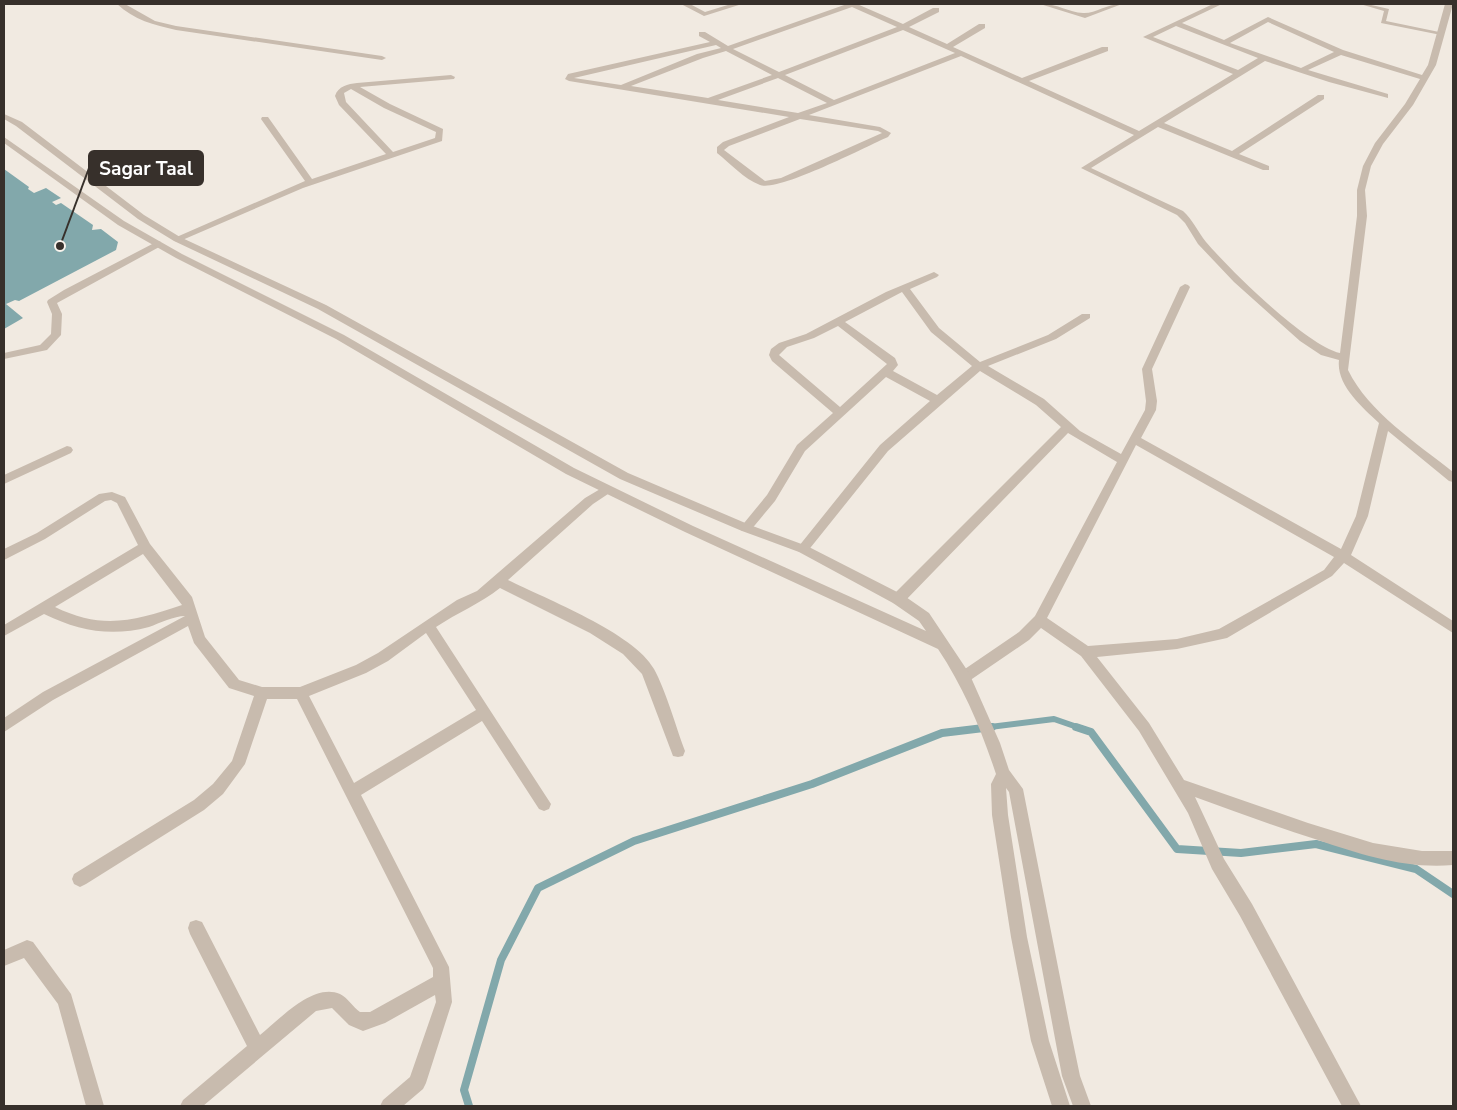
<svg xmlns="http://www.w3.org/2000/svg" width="1457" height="1110" font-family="'Nunito Sans',sans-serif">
  <rect width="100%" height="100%" fill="#f1eae1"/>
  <path fill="#82a8ab" d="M4 169 29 187 28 189 34 193 46 188 61 198 52 202 56 205 61 203 93 225 92 230 101 229 118 242 116 250 19 301 15 300 6 304 23 318 4 329Z"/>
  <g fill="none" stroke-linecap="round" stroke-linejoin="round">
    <path stroke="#82a8ab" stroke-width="6" d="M982 728 1054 719 1080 728"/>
    <path stroke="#82a8ab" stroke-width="8" d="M1076 727 1091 732 1177 849 1241 853 1316 844 1416 869 1453 894
      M469 1106 464 1090 501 960 538 888 634 841 812 784 942 733 992 727"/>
    <path fill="#c8bbae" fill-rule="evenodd" d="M1360 4H1367L1389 9 1386 21 1444 33 1441 35 1381 23 1384 11Z"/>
    <path fill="#c8bbae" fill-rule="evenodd" d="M117 4H125L155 21 176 26 382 56 386 58 382 60 176 30C154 25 134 20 117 4Z
      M681 4H690L705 12 731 4H742L704 16Z
      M847 4H857L903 24 933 8H939V12L909 27 947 44 979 24H985V28L953 47 1022 78 1102 47H1108V51L1029 81 1139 131 1233 74 1143 37 1213 4H1222L1182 23 1224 40 1268 17 1343 50 1422 75 1428 65 1445 4H1453L1436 65 1413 105 1383 144 1371 166 1365 190 1367 216 1348 370C1369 413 1417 443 1453 472V482L1449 481 1388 431 1368 516 1351 555 1453 621V633L1344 563 1332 576 1227 638 1177 649 1097 657 1149 723 1184 780 1308 823 1373 843 1422 851H1453V865C1406 869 1362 855 1318 840 1277 827 1236 812 1195 797L1224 859 1252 904 1361 1106H1342L1240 916 1212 869 1188 813 1139 731 1081 656 1041 628 1029 640 969 681 964 683 959 681 957 677 959 673 1019 632 1035 616 1117 462 1068 433 903 603 898 604 893 603 892 599 893 595 1061 427 1036 405 980 371 888 451 807 552H799L797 549 799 546 880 445 930 401 886 377 805 451 775 501 750 531H742L740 528 767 495 797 445 833 413 772 361 769 355 771 349 779 343 806 334 886 292 934 272 939 275 937 277 910 289 939 328 980 362 1048 335 1082 314H1090V318L1056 339 988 366 1044 399 1080 431 1121 454 1145 410 1146 401 1142 369 1180 287 1185 284 1188 285 1190 287 1152 369 1157 401 1156 410 1141 438 1341 549 1356 516 1379 423C1362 407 1336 385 1339 360L1321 355 1300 341 1234 282 1198 244 1185 223 1177 215 1081 168 1134 135 961 56 809 115 880 127 891 133 888 137C865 147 779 192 760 185 744 179 730 163 717 153V147L723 142 789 117 569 81 565 79 568 74 710 42 699 36V32H705L728 46ZM852 7 897 27 779 72 733 49ZM1268 22 1334 52 1301 68 1230 43ZM1176 26 1258 58 1238 70 1153 37ZM903 30 955 53 834 100 785 75ZM716 45 721 48 697 54 621 85 574 78ZM726 51 772 75 708 98 631 86 703 58ZM1341 55 1420 79 1405 104 1375 143 1363 166 1357 190V216L1340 353C1306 345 1230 270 1206 242 1198 232 1193 220 1183 211L1091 168 1158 127 1263 170H1269V166L1239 154 1324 99V95H1318L1232 151 1164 123 1265 61 1329 82 1388 98V94L1308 70ZM778 78 827 103 798 113 718 100ZM800 119 878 131 882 133 781 178 765 181 724 150 729 146ZM902 292 931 332 972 366 937 395 893 371 898 365 895 358 845 322ZM838 326 887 364 840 407 779 355 787 347 814 338ZM1136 445 1334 557 1324 570 1219 629 1177 639 1088 646 1047 618Z
      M1040 4C1056 3 1068 12 1083 13 1095 14 1108 3 1122 4L1085 18Z
      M451 75 455 77 454 79 360 87 390 104 443 129 442 141 303 188 180 241 177 242 172 239 305 181 261 119 262 117H268L312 179 386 154 339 105 335 96C338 86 348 84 357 83ZM351 89 384 108 436 132 435 138 393 152 346 102 344 93Z
      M158 241 161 242V246L57 303 62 314 61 335 47 350 4 359V353L40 345 51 334 52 314 47 302 48 300 64 290Z
      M67 446 71 447 73 450 71 453 4 484V475Z
      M607 485 613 489 611 492 593 504 508 580C546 599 634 633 654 669 666 691 676 727 685 751L683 756 678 757 673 756 642 674 623 654 590 633 500 588C481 603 457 613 436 627L551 804 549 809 544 811 539 809 482 721 361 795 449 967 452 1002 426 1083 423 1089 403 1106H380L383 1100 410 1077 436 1002 435 995 385 1023 363 1031 349 1025 332 1008 316 1011 203 1106H180L183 1100 247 1046 190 934 188 928 190 922 196 920 202 922 260 1035C279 1020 313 982 340 994 348 998 353 1007 360 1012H370L433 977V968L297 699H267L245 764 223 794 204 810 86 884 80 887 74 884 72 879 74 874 194 800 213 784 232 761 254 696 229 688 194 643 188 626 53 700 4 732V718L43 692 185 616C174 616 160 623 149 627 111 637 79 631 44 614L4 636V625L138 545 117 503 111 500 105 501 45 539 4 560V549L37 533 99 494 112 492 125 497 150 544 192 597 205 637 239 680 262 687H300L356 665 378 653 457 600 477 591 585 498ZM143 554 182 605C135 621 102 630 55 607ZM426 633 476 710 354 783 309 696 366 673 388 661Z
      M27 940 33 942 71 994 104 1106H86L58 1004 24 958 4 966V950Z"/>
    <path fill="#c8bbae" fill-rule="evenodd" d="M4 114 22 122 144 215 180 237 326 305 628 473 750 525 807 546 903 595 929 613 969 673 1000 743 1009 770 1023 789 1070 1028 1080 1076 1091 1106H1073L1062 1076 1009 792 1006 788 1008 815 1027 937 1049 1041 1070 1106H1052L1031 1041 1011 937 992 815 991 784 996 774C981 729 964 688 938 649L685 532 566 474 336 339 176 258 118 225 4 143V137L124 221 182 254 344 335 574 468 693 526 926 631 919 621 893 603 799 552 742 531 620 479 318 309 174 241 138 219 16 126 4 119Z"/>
  </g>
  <path fill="none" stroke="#37302b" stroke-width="2" d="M60 246L89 168"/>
  <circle fill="#37302b" stroke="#f9f4ed" stroke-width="2" cx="60" cy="246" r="5"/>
  <rect fill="#37302b" stroke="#37302b" stroke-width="2" x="89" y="151" width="114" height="34" rx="5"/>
  <g font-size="19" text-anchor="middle" font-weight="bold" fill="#fff">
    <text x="146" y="175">Sagar Taal</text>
  </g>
  <rect width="1457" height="1110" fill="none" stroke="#37302b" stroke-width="10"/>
</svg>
